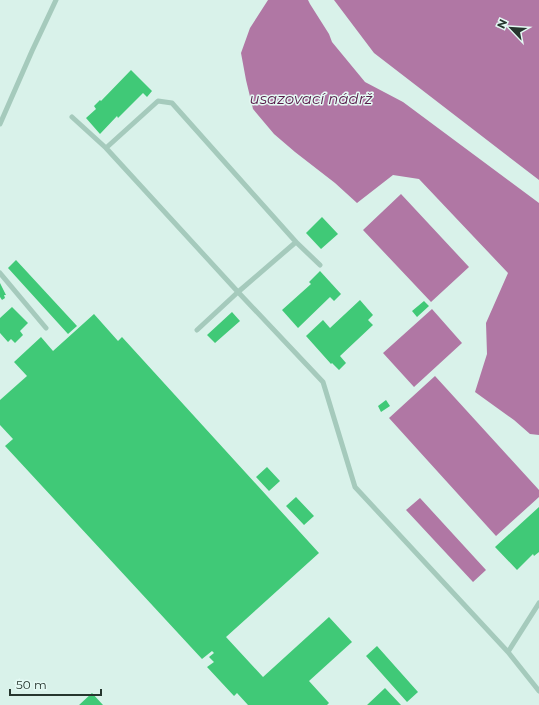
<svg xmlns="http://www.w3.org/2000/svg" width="539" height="705" font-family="Montserrat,sans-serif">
  <rect width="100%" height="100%" fill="#d9f2ea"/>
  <path fill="#b077a4" d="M268 0H308L310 4 329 34 332 42 365 82 403 102 539 203V435L530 434 514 420 475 392 487 354 486 323 508 273 419 179 393 175 357 203 335 183 295 152 274 134 253 109 246 80 241 53 250 28Z
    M334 0H539V180L374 53Z
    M401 194 469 267 431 302 363 230Z
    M432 309 462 343 414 387 383 353Z
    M435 376 539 490V497L496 536 389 418Z
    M420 498 486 570 473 582 406 510Z"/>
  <path fill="#40c977" d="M131 70 152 91 147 97 143 93 118 118 117 116 100 134 86 118 96 109 94 106 100 100 101 101Z
    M322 217 338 234 321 249 306 233Z
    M16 260 77 326 68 334 8 268Z
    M320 271 341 294 334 301 330 297 298 328 282 310 311 284 309 282Z
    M0 283 6 295H4L5 298 2 300 0 297Z
    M360 300 373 315 368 320 373 325 340 356 346 363 339 370 332 363 331 364 306 336 323 320 330 328Z
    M424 301 429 306 417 317 412 311Z
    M12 307 28 323 20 331 23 335 15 343 11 339 8 342 0 333V318Z
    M232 312 240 321 215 343 207 335Z
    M94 314 118 341 122 337 319 553 226 637 263 677 329 617 352 642 309 681 329 703 327 705H248L237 693 234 696 207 667 214 662 209 657 214 653 212 651 202 659 5 446 13 439 0 425V400L27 376 14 362 41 337 53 351Z
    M386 400 390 406 381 412 378 406Z
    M267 467 280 481 269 491 256 477Z
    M296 497 314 516 304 525 286 506Z
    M539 507V552L534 556 533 554 517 570 495 547Z
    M377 646 418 692 407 702 366 656Z
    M385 688 401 705H367Z
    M92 693 103 705H79Z"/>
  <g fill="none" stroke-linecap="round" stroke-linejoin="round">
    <path stroke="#a5cabc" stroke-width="5" d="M72 117 106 148
      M0 124 32 51 56 0
      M296 242 238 292 323 382 355 487 508 652 539 691
      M0 273 46 328
      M197 330 238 292 106 148 158 101 172 103 296 242 320 265
      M508 652 539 603"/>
  </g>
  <g text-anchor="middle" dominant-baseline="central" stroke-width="3" stroke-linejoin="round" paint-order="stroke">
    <g font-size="15" font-style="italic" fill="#581b4a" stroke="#e5faf4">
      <text x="311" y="98">usazovací nádrž</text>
    </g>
  </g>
  <g transform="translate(511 28) rotate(295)" stroke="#e5faf4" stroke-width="3" paint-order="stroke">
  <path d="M0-3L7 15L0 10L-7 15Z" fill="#26362e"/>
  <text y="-6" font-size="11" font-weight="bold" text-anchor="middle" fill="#26362e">N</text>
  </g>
  <path d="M10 689v6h91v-6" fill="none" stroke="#26362e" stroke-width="2"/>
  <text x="16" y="689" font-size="12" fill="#26362e" stroke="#e5faf4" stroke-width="3" paint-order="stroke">50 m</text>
</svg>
